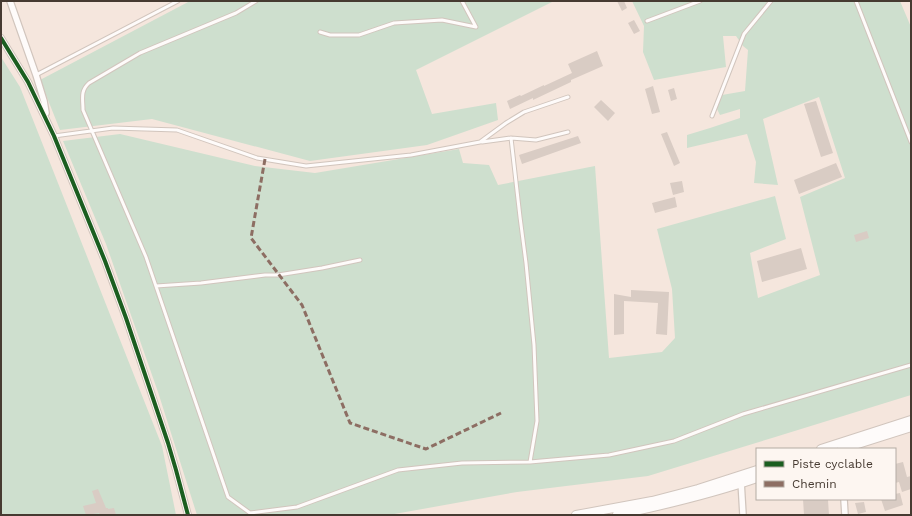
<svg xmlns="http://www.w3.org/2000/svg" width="912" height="516" font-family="'Work Sans',sans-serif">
  <rect width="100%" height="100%" fill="#f5e6dd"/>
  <path fill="#cedfce" d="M190 1H551L552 2 416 70 432 114 496 103 498 120 427 145 310 161 152 119 60 130 40 80Z
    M632 1H900L911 27V395L772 438 648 476 517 492 389 515H197L158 392 106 244 63 141 120 134 255 166 315 173 459 149 463 163 489 165 498 185 595 166 609 358 662 352 675 338 672 289 657 229 775 196 786 239 750 253 758 298 820 275 800 197 845 178 819 97 763 119 778 185 754 183 756 162 747 134 687 148V135L710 128 740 118V109L720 115 717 109 722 95 745 91 748 50 743 46 736 36H723L726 67 654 80 643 52 644 26Z
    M1 57 20 87 162 446 176 515H1Z"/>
  <path fill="#d9ccc4" d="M617 1H624L627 8 622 11Z
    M634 20 640 31 634 34 628 23Z
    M597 51 603 66 571 80V82L533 100V98L510 109 507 101 520 95 521 96 544 85V86L572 73 568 64Z
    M653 86 660 112 652 114 645 89Z
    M674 88 677 99 671 101 668 90Z
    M601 100 615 113 608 121 594 107Z
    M816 101 833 153 821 157 804 104Z
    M667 132 680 163 674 166 661 134Z
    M578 136 581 143 522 164 519 155Z
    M836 163 842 177 799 194 794 180Z
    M682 181 684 192 673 195 670 183Z
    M675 197 677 207 655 213 652 203Z
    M867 231 869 238 856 242 854 235Z
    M801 248 807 269 762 282 757 261Z
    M631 290 669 292 667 335 656 334 658 303 624 301V334L614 335V294L631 297Z
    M903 462 907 477 911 476V489L902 492 899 482 895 483V464Z
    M98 489 106 508H108V509L114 508 116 515H100L99 513 86 515 83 506 96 503 92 491Z
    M900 493 903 505 885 511 881 499H895V494Z
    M803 499 828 500 829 515H804Z
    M864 502 866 512 858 514 855 503Z"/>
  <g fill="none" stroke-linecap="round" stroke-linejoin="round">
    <defs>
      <path id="service" d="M256 1 236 13 140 53 89 83C80 91 83 99 83 110L146 257 228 497 250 513 297 507 398 470 462 463 530 462 609 455 674 441 743 414 911 365
        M856 1 911 142
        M647 21 700 1
        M320 32 330 35H359L394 23 442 20 476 27 462 1
        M36 75 178 1
        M712 116 744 34 771 1
        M54 136 113 128 177 130 257 158 306 166 411 155 480 142 506 123 524 112 568 97
        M511 138 520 217 526 263 534 345 537 421 530 462
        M482 142 511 138 536 140 568 132
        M156 286 201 283 265 275H278L322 268 360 260"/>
      <path id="minor" d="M10 1 36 75 44 101 46 113
        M1 38 28 82 54 136 105 261 126 318 168 443 176 470 188 515
        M741 481 743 515
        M844 499 845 515"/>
      <path id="secondary" d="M821 449 911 420
        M842 449 911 427
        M576 515 652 501 698 489 757 470
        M617 515C664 505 711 494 757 478"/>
    </defs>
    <use href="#service" stroke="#d1c5bd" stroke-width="5"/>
    <use href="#minor" stroke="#d1c5bd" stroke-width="8"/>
    <use href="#secondary" stroke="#d1c5bd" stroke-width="10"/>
    <use href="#service" stroke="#fefbfa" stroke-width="3"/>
    <use href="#minor" stroke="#fefbfa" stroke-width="5.5"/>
    <use href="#secondary" stroke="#fefbfa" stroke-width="8"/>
    <path stroke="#8d6e63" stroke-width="3" stroke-dasharray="6 3" stroke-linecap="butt" d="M265 159 251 238 302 305 350 423 426 449 501 413"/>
    <defs>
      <path id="cycleway" d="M1 38 28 82 54 136 105 261 126 318 168 443 176 470 188 515"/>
    </defs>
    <use href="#cycleway" stroke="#fdf6f1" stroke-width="6"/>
    <use href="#cycleway" stroke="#1b5e20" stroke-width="4"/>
  </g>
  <rect width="912" height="516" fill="none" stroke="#463a31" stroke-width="4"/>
  <rect x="756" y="448" width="140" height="52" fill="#fdf6f1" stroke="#b4aba4"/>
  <rect x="764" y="461" width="20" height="6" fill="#1b5e20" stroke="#b4aba4"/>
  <text x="792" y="468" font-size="12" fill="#463a31">Piste cyclable</text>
  <rect x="764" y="481" width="20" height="6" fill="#8d6e63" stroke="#b4aba4"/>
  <text x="792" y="488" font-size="12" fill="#463a31">Chemin</text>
</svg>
